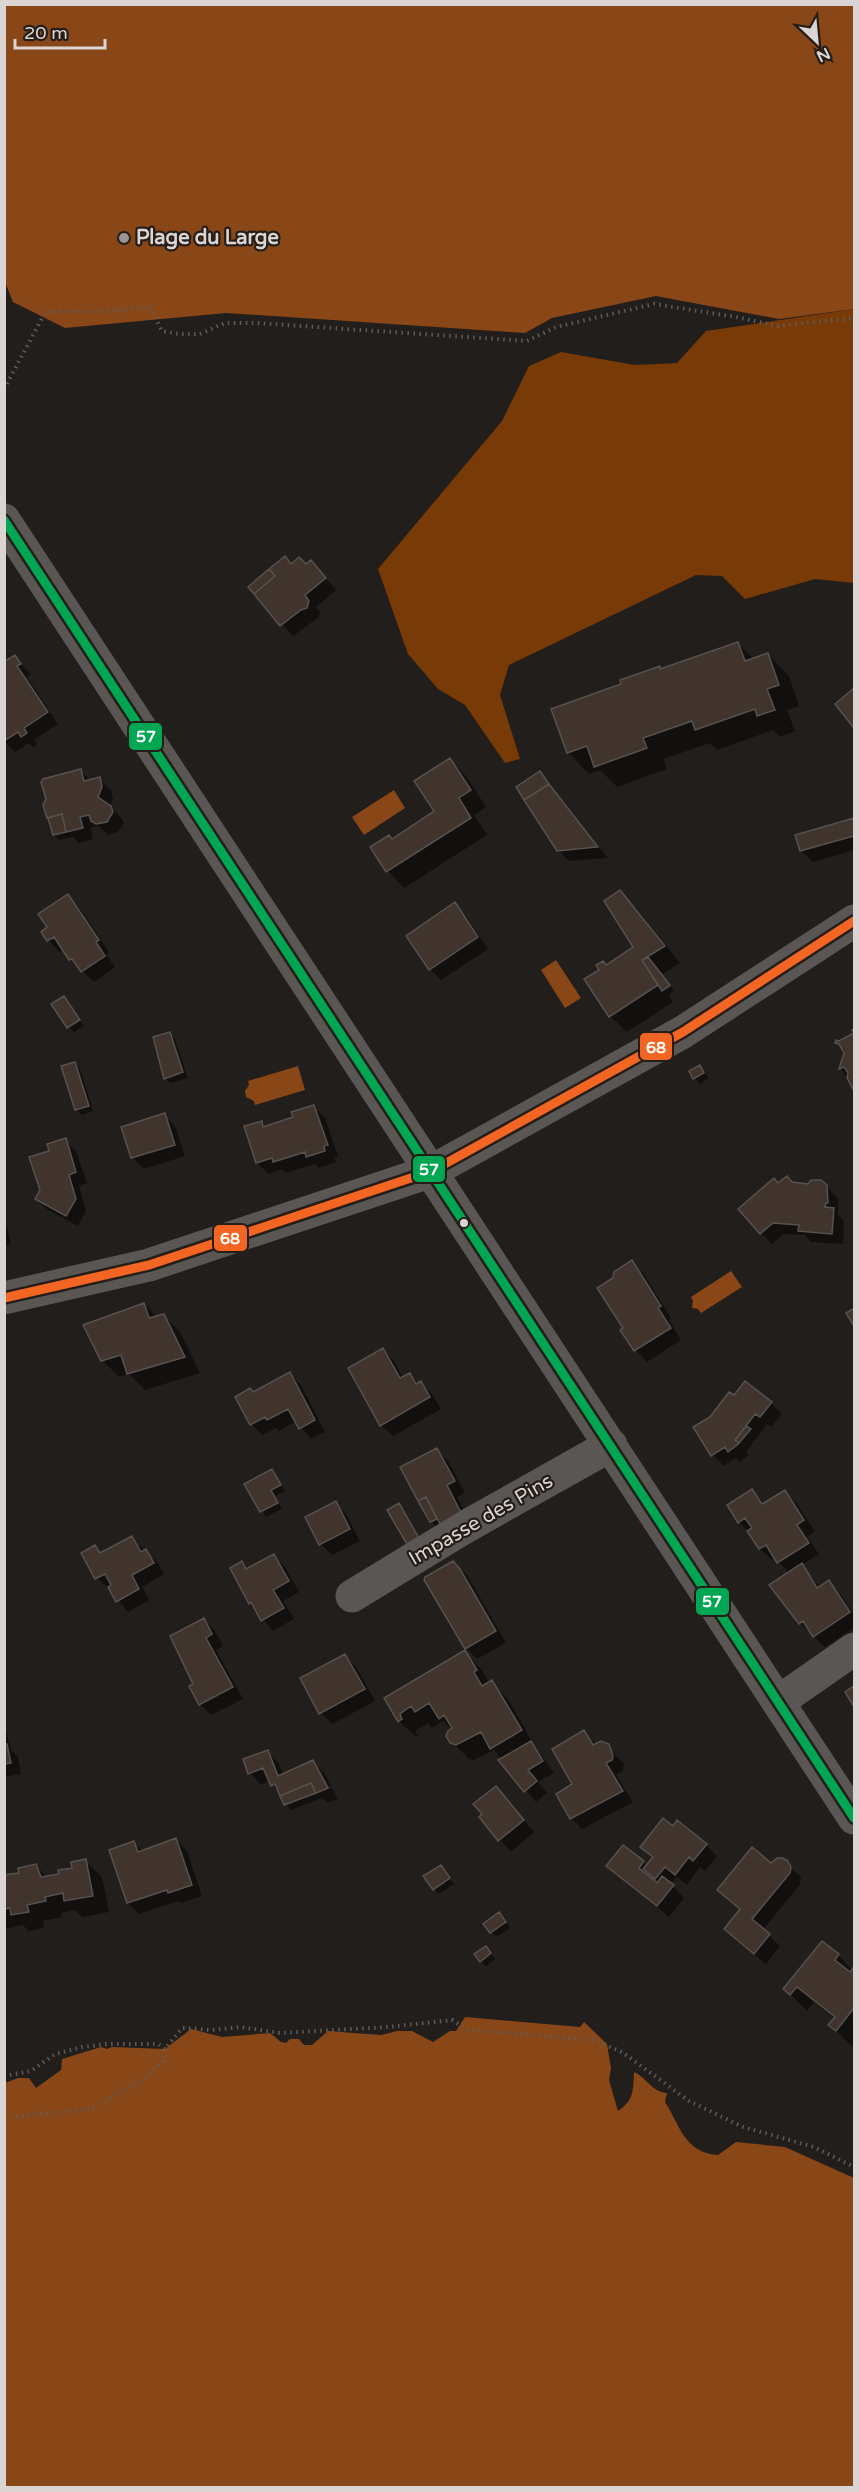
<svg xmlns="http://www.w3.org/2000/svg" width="859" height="2492" font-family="'Varela Round',sans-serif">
  <rect width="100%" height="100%" fill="#221e1b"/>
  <path fill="#783a06" d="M854 309V583L815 579 745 599 722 576 696 575 509 665 500 695 520 759 505 763 465 705 438 689 408 654 378 569 502 421 529 366 561 352 635 365 677 363 706 331Z"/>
  <path fill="#894616" d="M5 4 854 5V309L779 319 656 296 552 318 525 333 226 313 65 328 13 302 5 282Z
    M394 790 405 808 364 835 352 817Z
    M556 960 581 998 565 1008 541 970Z
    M298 1066 305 1090 255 1105 254 1101 246 1097 245 1091 249 1085 248 1081Z
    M731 1271 742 1287 701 1313 698 1309 692 1308 693 1301 691 1297Z
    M465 2017 580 2027 584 2022 607 2044 611 2068 609 2080 618 2111C634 2100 633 2091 634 2072 647 2078 652 2092 667 2093L665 2102C681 2127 684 2152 718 2155L736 2142 785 2147 854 2178V2487H5V2083L18 2078H29L36 2088 61 2070 62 2059 101 2047 107 2049 112 2047 165 2049 191 2029 222 2037 270 2033 281 2042 286 2043 290 2039H299L304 2045H312L328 2031 381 2035 397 2031H412L433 2042 450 2031H456Z"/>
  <path fill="#0007" fill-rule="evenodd" d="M291 565 306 566 322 573 336 590 316 607 320 613 319 617 293 636 250 587Z
    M737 643 754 659 768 655 789 676 799 706 787 710 795 731 780 737 773 730 717 750 710 743 663 759 667 769 617 787 600 770 589 774 568 752 623 685 660 667 663 670Z
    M15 657 31 675 27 677 58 724 34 740 37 744 33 747 29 743 15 752 4 742V664Z
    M450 760 466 776 486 807 474 815 487 835 404 888 388 871 372 848 393 840 436 812Z
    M80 770 91 781 99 779 111 790 113 799 110 806 122 819 124 823 118 832 109 835 98 826 90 828 93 839 79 843 73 837 59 840 54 835 48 818Z
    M545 779 560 797 608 858 569 861 558 850Z
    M854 819V850L813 862 801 851 797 836Z
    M620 892 636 908 680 963 661 975 664 991 671 987 674 991 669 995 673 1002 627 1032 610 1016 606 966 636 948Z
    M68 896 79 907 109 952 106 954 115 967 94 982 70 959 63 949 59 952 43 933 49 928Z
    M455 904 466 916 488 949 441 980 430 969 408 936Z
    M64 998 84 1026 74 1032 69 1027Z
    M170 1034 175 1039 188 1078 170 1083 165 1078Z
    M854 1034V1087L841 1069 846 1053 840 1043Z
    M74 1063 80 1069 93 1111 82 1115 76 1109Z
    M700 1067 709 1078 700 1084 691 1072Z
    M314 1107 325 1118 338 1156 334 1158 336 1162 319 1168 315 1164 286 1173 282 1169 269 1174 257 1163 261 1123 266 1128 295 1118Z
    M164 1115 175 1126 185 1156 144 1169 132 1157Z
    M65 1140 76 1151 87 1183 79 1186 86 1211 78 1226 48 1210 36 1199 41 1190 51 1152Z
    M793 1184 826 1186 838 1198V1215L844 1221 843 1244 811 1242 805 1235 784 1234 772 1244 761 1233 779 1185Z
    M4 1216 11 1244 4 1246Z
    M632 1262 643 1273 671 1318 669 1320 681 1340 647 1362 636 1350 623 1330 625 1329 614 1279Z
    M144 1304 157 1317 163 1315 180 1332 200 1373 145 1390 129 1374 119 1377 102 1360Z
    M383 1350 394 1361 403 1378 409 1375 419 1384 421 1383 432 1394 441 1409 393 1436 381 1425Z
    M290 1374 301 1385 325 1432 311 1439 296 1421 279 1431 276 1428 263 1435 251 1424 254 1393Z
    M734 1397 771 1403 782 1414 771 1427 767 1424 746 1452 749 1455 740 1462 736 1458 724 1466 713 1455Z
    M437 1450 448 1461 465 1493 457 1497 464 1510 436 1527 420 1502Z
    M272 1470 285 1491 275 1496 282 1509 266 1517 246 1485Z
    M752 1491 765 1504 785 1492 796 1503 815 1531 807 1537 819 1554 802 1565 820 1588 829 1582 840 1593 854 1615V1628L825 1647 800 1623 771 1585 789 1573 775 1557 772 1560 760 1549 750 1533 739 1522Z
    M335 1503 346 1514 360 1541 332 1555 321 1544Z
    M399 1505 404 1511 424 1545 389 1511Z
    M131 1538 157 1562 164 1574 142 1587 149 1600 128 1612 109 1589 97 1578 83 1554 95 1547 102 1554Z
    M273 1556 285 1567 299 1592 283 1601 294 1619 273 1631 250 1603 232 1569 242 1563 248 1570Z
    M453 1562 467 1575 506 1643 477 1659 466 1648Z
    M204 1620 215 1631 223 1646 216 1650 243 1699 211 1715 200 1704 195 1684Z
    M465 1652 481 1669 490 1683 508 1699 536 1748 554 1773 538 1782 547 1793 536 1802 494 1750 473 1760 469 1759 452 1742V1730L443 1721 432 1728 428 1723 415 1731 418 1736 416 1737 399 1721 386 1699Z
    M345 1656 356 1667 375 1701 332 1724 321 1713Z
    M4 1724 11 1750 18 1757 21 1774 4 1777Z
    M584 1732 596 1745 604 1743 624 1764 623 1771 616 1775 633 1802 582 1829 571 1818 574 1785Z
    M267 1752 279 1763 284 1776 313 1762 324 1773 331 1785 317 1791 319 1793 332 1788 338 1799 328 1803 322 1798 291 1810 270 1781 261 1785 250 1773 244 1760Z
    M496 1788 534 1832 511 1852 481 1817Z
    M673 1828 706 1845 717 1856 705 1871 700 1867 687 1885 677 1877 671 1884 684 1898 669 1917 608 1866 623 1847 647 1866 654 1858 642 1847ZM652 1876 659 1882 657 1885 650 1879Z
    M176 1839 187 1851 202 1896 181 1903 178 1901 139 1914 128 1903 134 1843 143 1852Z
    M85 1861 102 1877 109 1912 82 1917 75 1910 61 1913 62 1917 43 1921 44 1928 29 1931 23 1925 4 1929V1877L20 1874 36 1866 48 1878 74 1869Z
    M441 1866 454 1884 439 1894 434 1889Z
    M789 1866 801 1877 800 1884 763 1930 780 1946 766 1964 737 1940 741 1910 719 1890Z
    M504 1919 510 1928 497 1937 491 1932Z
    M491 1953 495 1959 486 1966 481 1961Z
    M838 1955 853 1971 854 1969 853 2047 830 2025 835 2019 814 2002 807 2011 785 1989Z"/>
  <path fill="#41342c" stroke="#55524f" stroke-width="1.5" d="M285 556 291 564 299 557 306 564 311 560 326 578 305 595 309 601 307 608 301 610 280 626 254 594 275 576 269 569Z
    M269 569 275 576 254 594 248 587Z
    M738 642 745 661 768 653 779 685 767 689 775 710 757 716 755 709 695 730 692 721 643 738 647 748 594 767 587 746 567 753 551 709 621 684 620 680 660 666V669Z
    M15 655 21 664 17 666 48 712 24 728 27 733 21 737 18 732 4 741V662Z
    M854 688V728L835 704Z
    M450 758 471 790 459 798 471 818 386 872 370 847 389 835 392 839 434 811 414 781Z
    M81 769 84 781 100 777 102 787 98 797 111 806 113 812 107 822 96 824 91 821 89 815 80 817 83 828 66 832 62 814 47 818 43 805 46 799 41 782 43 779Z
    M540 771 549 784 524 800 516 787Z
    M549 784 598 847 557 851 524 800Z
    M62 814 66 832 53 835 48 818Z
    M854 818V836L800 851 795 835Z
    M620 890 665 946 642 960 658 985 609 1017 584 979 599 970 596 965 603 961 606 965 633 947 604 901Z
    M68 894 99 940 96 942 105 956 81 972 72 959 69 960 54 937 47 941 41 932 47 927 38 914Z
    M455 902 478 937 429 970 406 936Z
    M648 957 670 985 662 991 642 960Z
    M64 996 80 1020 67 1028 51 1004Z
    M854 1029V1091L847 1078 848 1073 844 1067 839 1069 844 1053 839 1044 835 1043 836 1040 839 1041 854 1033 852 1030Z
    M170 1032 183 1072 164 1079 153 1037Z
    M75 1062 89 1106 75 1110 61 1066Z
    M700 1065 704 1073 693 1079 689 1071Z
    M314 1105 328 1145 324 1146 325 1151 306 1157 305 1152 273 1162 272 1158 256 1163 244 1126 262 1121 263 1127 293 1117 291 1112Z
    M165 1113 175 1145 131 1158 121 1127Z
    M66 1138 76 1172 69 1175 76 1199 66 1216 35 1199 40 1190 29 1157 49 1151 47 1144Z
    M787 1176 792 1182 808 1184 811 1180H821L827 1185 828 1203H826L825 1207 834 1208 832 1234 798 1231 799 1225 773 1223 760 1234 738 1209 774 1178 778 1183Z
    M632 1260 661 1306 658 1308 671 1328 634 1351 620 1330 623 1328 597 1288 613 1278 614 1272Z
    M144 1303 149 1318 164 1314 185 1357 127 1374 121 1355 101 1361 83 1325Z
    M854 1308V1326L846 1313Z
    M383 1348 400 1378 410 1373 416 1384 421 1381 430 1397 380 1426 348 1368Z
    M290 1372 315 1420 299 1429 288 1409 267 1420 265 1417 250 1425 235 1397 250 1388 253 1392Z
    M745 1381 772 1402 760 1417 755 1414 746 1426 735 1440 739 1443 737 1445 728 1452 725 1447 711 1456 693 1427 710 1417 729 1392 734 1395Z
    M746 1426 751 1429 739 1443 735 1440Z
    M437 1448 455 1481 447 1485 461 1513 440 1524 426 1497 418 1501 400 1467Z
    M272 1469 281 1485 271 1490 278 1503 260 1512 244 1484Z
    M752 1489 762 1504 785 1490 804 1520 797 1525 809 1543 777 1563 766 1545 759 1549 747 1531 752 1528 745 1518 738 1523 727 1505Z
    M426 1497 437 1519 430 1522 418 1501Z
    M336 1501 350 1529 319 1545 305 1517Z
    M399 1503 420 1540 408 1546 387 1510Z
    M132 1536 141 1552 146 1549 154 1563 132 1575 139 1589 116 1602 108 1587 111 1585 105 1574 95 1579 81 1553 95 1545 100 1553Z
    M274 1554 289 1581 273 1590 284 1608 261 1621 251 1602 249 1604 230 1568 242 1561 246 1569Z
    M453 1561 460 1569 496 1631 465 1649 424 1580 425 1577Z
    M802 1563 817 1588 829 1580 850 1612 813 1637 803 1621 799 1624 769 1585Z
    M204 1618 212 1634 206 1638 233 1687 199 1705 189 1686 193 1684 170 1636Z
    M465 1650 477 1670 474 1672 482 1686 492 1680 522 1730 490 1749 481 1732 456 1745 450 1743 446 1736 448 1731 452 1728 444 1715 439 1719 429 1703 415 1712 411 1706 400 1714 402 1719 398 1722 384 1698Z
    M345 1654 365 1689 319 1714 300 1678Z
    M854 1686V1707L845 1692Z
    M584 1730 593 1745 601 1741 609 1744 613 1756 612 1760 606 1763 623 1791 570 1819 556 1794 572 1784 552 1749Z
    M531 1741 543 1761 528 1770 537 1781 524 1792 498 1760Z
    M4 1744H7L11 1763 4 1764Z
    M268 1750 278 1776 313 1760 328 1788 316 1793 311 1783 280 1796 275 1784 271 1786 263 1768 248 1774 243 1759Z
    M311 1783 316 1793 284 1805 280 1796Z
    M496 1786 524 1820 498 1841 479 1817 482 1814 473 1804Z
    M663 1818 673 1826 677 1820 707 1844 693 1861 689 1857 675 1875 665 1867 655 1879 643 1869 653 1857 640 1847Z
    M176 1838 192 1885 168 1893 167 1890 127 1903 109 1850 134 1841 138 1852Z
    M623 1845 644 1861 639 1868 657 1883 662 1876 674 1885 657 1906 606 1866Z
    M752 1847 771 1863 777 1858H782L787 1860 791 1867 790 1873 752 1919 770 1934 754 1954 724 1929 740 1909 717 1890Z
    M86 1859 93 1896 64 1901 63 1893 45 1897 46 1901 27 1905 29 1912 11 1915 10 1908 4 1909V1875L19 1873 18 1868 36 1864 41 1877 59 1874 58 1870 72 1868 71 1862Z
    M441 1865 450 1878 433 1890 423 1876Z
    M499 1912 506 1922 490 1933 483 1924Z
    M822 1941 839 1954 835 1960 850 1972 854 1967V2008L836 2031 828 2025 835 2017 797 1987 790 1995 783 1989Z
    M486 1946 491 1953 480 1962 474 1954Z"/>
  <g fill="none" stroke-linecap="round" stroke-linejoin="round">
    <path stroke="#5f5c5a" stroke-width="4" stroke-dasharray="1.5 4.5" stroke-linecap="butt" d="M4 389 46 311 93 312 150 307 162 331 179 334H200L225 323H257L527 341 556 327 654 304 736 317 777 326 854 318
      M4 2076 31 2071 55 2054 82 2047 107 2044H158L165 2049
      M4 2118 90 2109 144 2079 166 2059 165 2049 182 2028 212 2030 241 2027 280 2033 388 2027 452 2020 469 2030 594 2040 622 2052 689 2101 743 2127 814 2147 854 2167"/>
    <path stroke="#595654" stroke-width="33" d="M4 520 854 1818
      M4 1298 149 1265 432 1171 683 1032 854 921
      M352 1596 467 1526 611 1445
      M778 1702 854 1649"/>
    <defs>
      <path id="bus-1" d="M4 520 854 1818"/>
      <path id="bus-2" d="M4 1298 149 1265 432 1171 683 1032 854 921"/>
    </defs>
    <use href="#bus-1" stroke="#251d18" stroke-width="14"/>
    <use href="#bus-2" stroke="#251d18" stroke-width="14"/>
    <use href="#bus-1" stroke="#00a651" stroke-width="9"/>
    <use href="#bus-2" stroke="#f26522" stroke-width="9"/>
  </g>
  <circle fill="#9a9592" stroke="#251d18" stroke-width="2" cx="124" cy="238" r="6"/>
  <circle fill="#dad5d2" stroke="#251d18" stroke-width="2" cx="464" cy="1223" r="5"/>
  <g text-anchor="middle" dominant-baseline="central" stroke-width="4.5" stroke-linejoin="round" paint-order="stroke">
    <g font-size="20" font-weight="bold" fill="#dad5d2" stroke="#251d18" text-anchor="start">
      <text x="136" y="238">Plage du Large</text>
    </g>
    <g font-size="20" fill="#dad5d2" stroke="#251d18">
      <text transform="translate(481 1520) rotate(-30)">Impasse des Pins</text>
    </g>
  </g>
  <g stroke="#251d18" stroke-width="2">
    <rect x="128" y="722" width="35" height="29" rx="6" fill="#00a651"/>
    <rect x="639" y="1032" width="34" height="29" rx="6" fill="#f26522"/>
    <rect x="412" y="1155" width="34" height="28" rx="6" fill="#00a651"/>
    <rect x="213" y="1224" width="35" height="28" rx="6" fill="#f26522"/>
    <rect x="695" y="1587" width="35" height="29" rx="6" fill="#00a651"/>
  </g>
  <g font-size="16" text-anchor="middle" font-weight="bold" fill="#fff">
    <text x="146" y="742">57</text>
    <text x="656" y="1053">68</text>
    <text x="429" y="1175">57</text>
    <text x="230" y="1244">68</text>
    <text x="712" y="1607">57</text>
  </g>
  <rect width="859" height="2492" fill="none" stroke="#dad5d2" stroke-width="12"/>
  <g transform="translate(817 42) rotate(154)" stroke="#251d18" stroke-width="4.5" paint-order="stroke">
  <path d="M0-4.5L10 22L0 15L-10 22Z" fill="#dad5d2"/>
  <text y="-9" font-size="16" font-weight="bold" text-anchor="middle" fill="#dad5d2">N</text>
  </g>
  <path d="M15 39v9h90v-9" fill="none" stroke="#dad5d2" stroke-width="3"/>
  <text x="24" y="39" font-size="18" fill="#dad5d2" stroke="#251d18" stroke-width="4.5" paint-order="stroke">20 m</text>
</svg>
